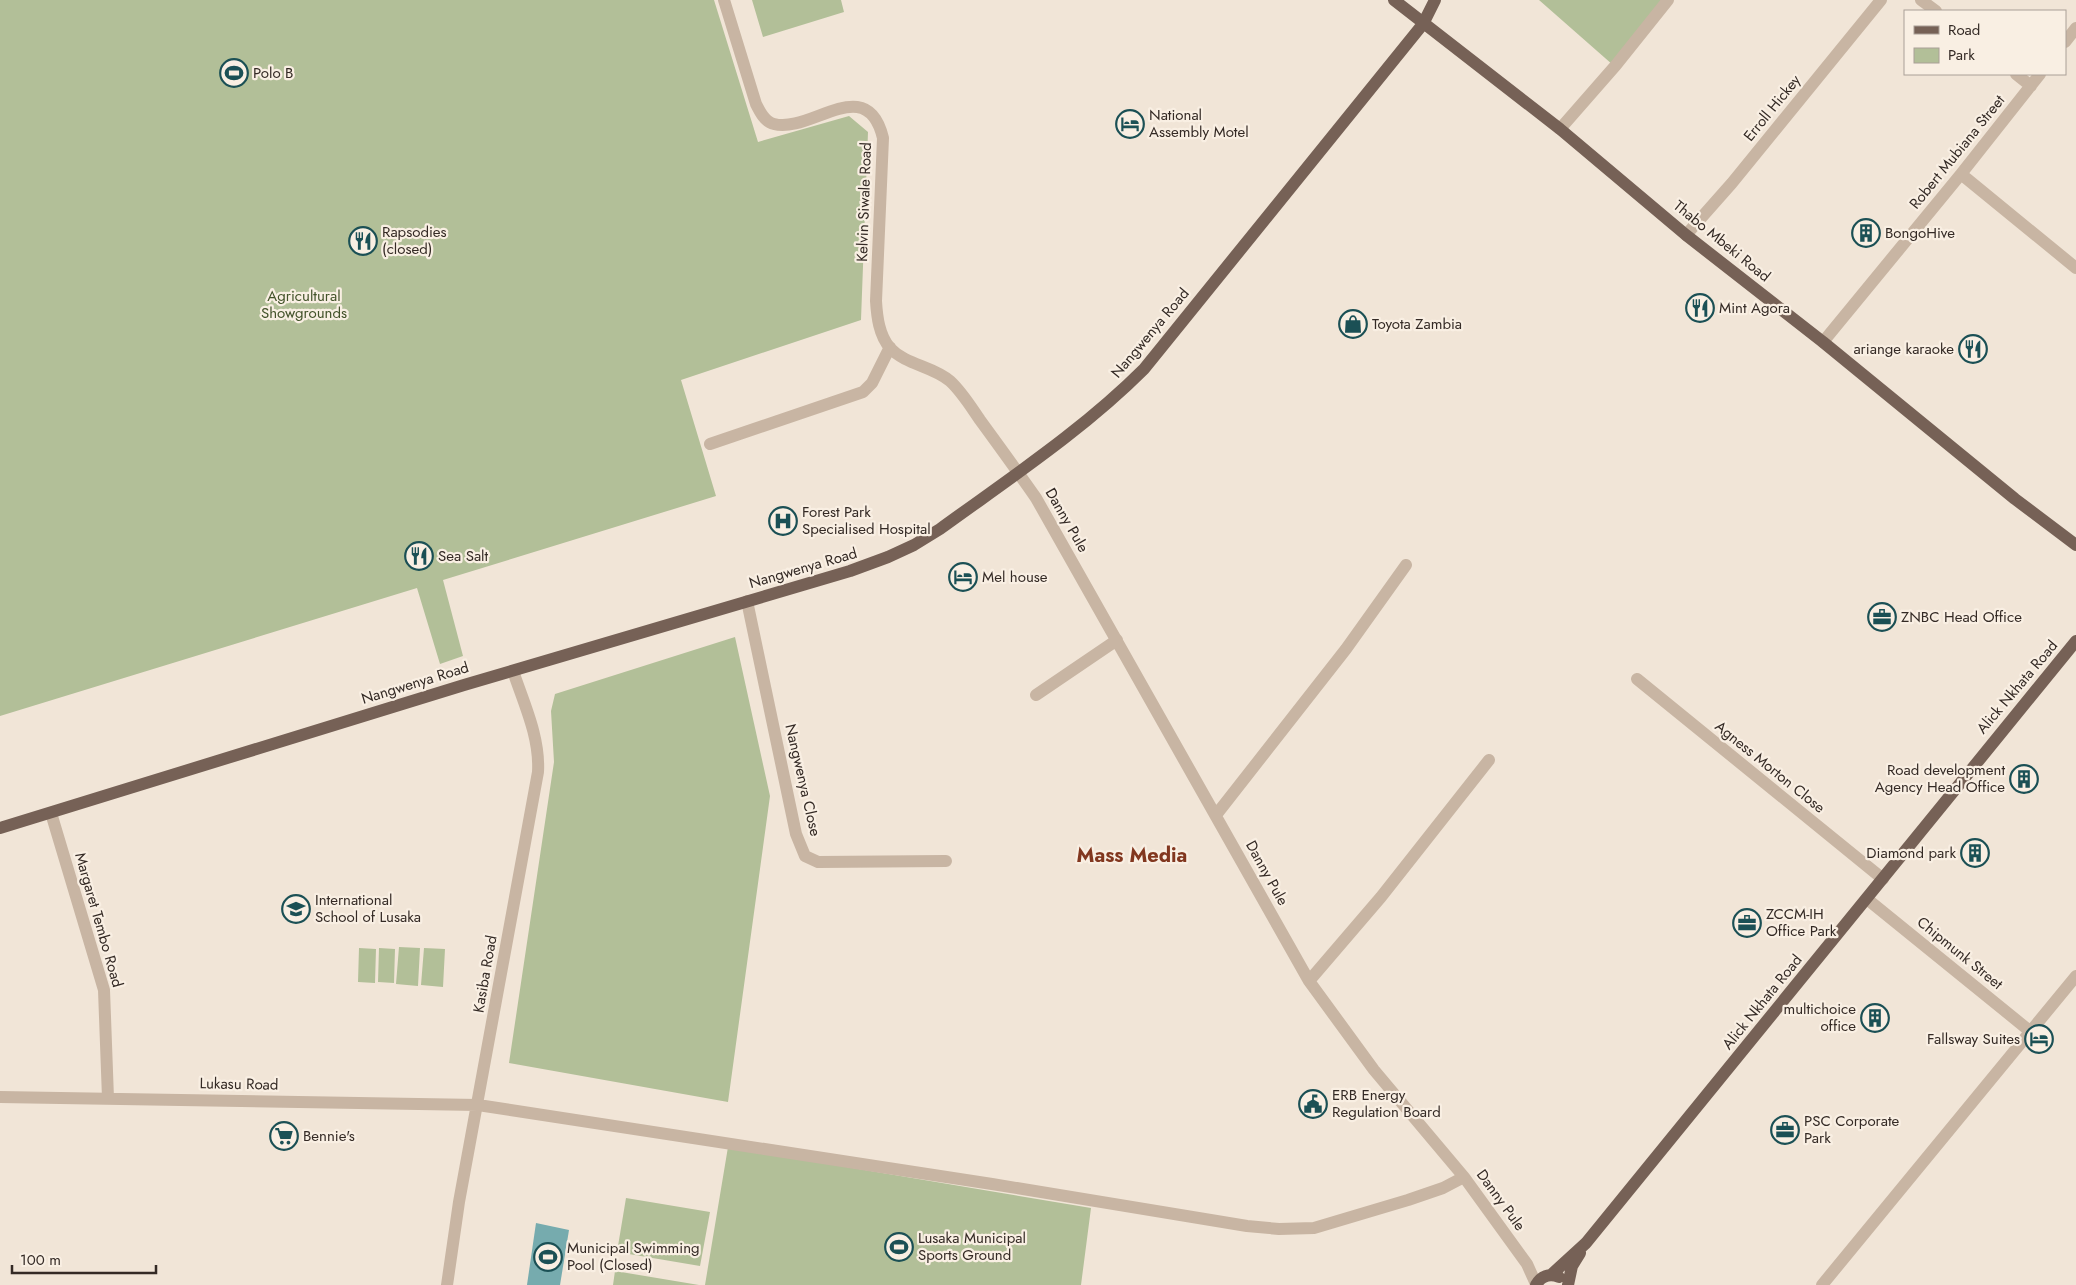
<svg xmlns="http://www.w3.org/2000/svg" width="2076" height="1285" font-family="Jost,sans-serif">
  <rect width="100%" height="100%" fill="#f1e5d7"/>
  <path fill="#b2bf98" d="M0 0H714L758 142 849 116 868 132 861 320 681 380 716 496 443 580 463 656 440 664 417 588 0 716Z
    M752 0H841L844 12 763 37Z
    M1539 0H1666L1613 65Z
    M735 637 770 796 728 1102 509 1063 554 762 551 711 555 694Z
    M399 947 420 948 418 986 396 984Z
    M359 948 376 949 375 983 358 982Z
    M379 948 395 949 394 983 378 982Z
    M424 948 445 949 443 987 421 985Z
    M728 1147 1091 1208 1081 1285H705Z
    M626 1198 710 1212 700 1266 617 1252Z
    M615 1271 699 1285H613Z"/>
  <path fill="#76abae" d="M536 1223 569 1230 560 1285H527Z"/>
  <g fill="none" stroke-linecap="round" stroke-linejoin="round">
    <path stroke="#c8b5a3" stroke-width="12" d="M724 0 756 104C760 112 765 122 774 124 810 134 867 71 883 138L876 301C877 317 879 335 890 348 906 365 933 366 950 381 962 392 971 407 980 420 999 446 1018 472 1036 498L1309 981 1374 1070 1464 1177 1527 1264 1536 1284
      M1921 0 1936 11
      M2065 42 2076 28
      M2016 74 2031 86
      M1560 129 1616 65 1668 0
      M1961 174 2076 268
      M1686 235 1732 183 1881 0
      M1823 342 1961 174 2040 74
      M710 444 863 392 872 383 890 347
      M747 601 796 834 805 856 818 862 946 861
      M1637 679 1883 879
      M1036 695 1117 640
      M51 813 104 990 108 1098
      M1216 815 1346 649 1406 565
      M1867 899 2031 1032
      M1309 981 1381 897 1489 760
      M0 1097 478 1105 992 1184 1247 1226 1279 1229 1314 1228 1408 1200 1443 1188 1464 1177
      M447 1285 459 1202 538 772C540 737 524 704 513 671
      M1822 1285 2076 976"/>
    <path stroke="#766156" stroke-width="12" d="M1394 0 1560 129 1686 235 1823 342 2015 499 2076 545
      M0 828 464 685 850 571 888 557 914 545 940 529C1010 478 1083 430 1144 369L1423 24 1435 0
      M1551 1275 1586 1243 2076 641
      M1536 1285C1541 1276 1549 1273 1559 1277
      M1568 1285 1572 1266 1580 1253"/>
  </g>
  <defs>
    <symbol id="stadium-ring" viewBox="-11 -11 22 22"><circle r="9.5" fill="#f9efe3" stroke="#1b5055" stroke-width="1.5"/><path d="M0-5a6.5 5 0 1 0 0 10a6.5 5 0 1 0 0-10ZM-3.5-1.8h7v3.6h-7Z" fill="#1b5055"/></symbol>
    <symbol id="hotel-ring" viewBox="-11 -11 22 22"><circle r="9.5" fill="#f9efe3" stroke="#1b5055" stroke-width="1.5"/><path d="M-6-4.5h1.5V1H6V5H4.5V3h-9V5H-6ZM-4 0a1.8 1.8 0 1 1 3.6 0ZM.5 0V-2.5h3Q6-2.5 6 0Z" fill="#1b5055"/></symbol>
    <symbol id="building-ring" viewBox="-11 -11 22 22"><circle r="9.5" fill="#f9efe3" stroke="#1b5055" stroke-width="1.5"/><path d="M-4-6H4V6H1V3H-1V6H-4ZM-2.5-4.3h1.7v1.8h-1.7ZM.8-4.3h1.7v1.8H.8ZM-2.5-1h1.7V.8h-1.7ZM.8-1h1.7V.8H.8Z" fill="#1b5055"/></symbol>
    <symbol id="restaurant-ring" viewBox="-11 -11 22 22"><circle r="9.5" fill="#f9efe3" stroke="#1b5055" stroke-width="1.5"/><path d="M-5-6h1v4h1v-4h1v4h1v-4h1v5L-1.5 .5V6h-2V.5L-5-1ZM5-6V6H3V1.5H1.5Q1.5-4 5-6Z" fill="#1b5055"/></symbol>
    <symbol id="shop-ring" viewBox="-11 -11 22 22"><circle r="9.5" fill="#f9efe3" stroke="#1b5055" stroke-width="1.5"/><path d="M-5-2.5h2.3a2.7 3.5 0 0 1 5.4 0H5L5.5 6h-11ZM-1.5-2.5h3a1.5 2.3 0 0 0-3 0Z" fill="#1b5055"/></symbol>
    <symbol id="hospital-ring" viewBox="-11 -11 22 22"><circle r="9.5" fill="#f9efe3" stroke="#1b5055" stroke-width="1.5"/><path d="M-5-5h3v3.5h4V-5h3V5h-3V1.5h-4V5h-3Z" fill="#1b5055"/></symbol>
    <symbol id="office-ring" viewBox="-11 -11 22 22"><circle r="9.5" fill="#f9efe3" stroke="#1b5055" stroke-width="1.5"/><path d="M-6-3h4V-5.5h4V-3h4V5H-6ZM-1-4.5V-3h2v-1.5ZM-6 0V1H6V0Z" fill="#1b5055"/></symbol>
    <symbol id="school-ring" viewBox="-11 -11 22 22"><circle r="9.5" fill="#f9efe3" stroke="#1b5055" stroke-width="1.5"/><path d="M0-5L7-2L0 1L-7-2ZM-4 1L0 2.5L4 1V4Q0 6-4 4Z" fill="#1b5055"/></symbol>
    <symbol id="civic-ring" viewBox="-11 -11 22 22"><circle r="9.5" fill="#f9efe3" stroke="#1b5055" stroke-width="1.5"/><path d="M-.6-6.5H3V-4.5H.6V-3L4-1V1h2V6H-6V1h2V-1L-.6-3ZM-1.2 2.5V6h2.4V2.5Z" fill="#1b5055"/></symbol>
    <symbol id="supermarket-ring" viewBox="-11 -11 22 22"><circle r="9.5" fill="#f9efe3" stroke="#1b5055" stroke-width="1.5"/><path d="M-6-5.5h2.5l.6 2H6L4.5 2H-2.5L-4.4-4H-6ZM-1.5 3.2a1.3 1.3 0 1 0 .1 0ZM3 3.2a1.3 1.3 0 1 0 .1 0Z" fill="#1b5055"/></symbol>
  </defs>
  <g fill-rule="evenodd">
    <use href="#stadium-ring" x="218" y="57" width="32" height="32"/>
    <use href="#hotel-ring" x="1114" y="108" width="32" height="32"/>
    <use href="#building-ring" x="1850" y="217" width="32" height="32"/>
    <use href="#restaurant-ring" x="347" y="225" width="32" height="32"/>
    <use href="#restaurant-ring" x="1684" y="292" width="32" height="32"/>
    <use href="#shop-ring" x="1337" y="308" width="32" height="32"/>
    <use href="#restaurant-ring" x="1957" y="333" width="32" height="32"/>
    <use href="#hospital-ring" x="767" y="505" width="32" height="32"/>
    <use href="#restaurant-ring" x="403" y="540" width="32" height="32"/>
    <use href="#hotel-ring" x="947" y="561" width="32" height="32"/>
    <use href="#office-ring" x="1866" y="601" width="32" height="32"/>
    <use href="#building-ring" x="2008" y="763" width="32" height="32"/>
    <use href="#building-ring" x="1959" y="837" width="32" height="32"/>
    <use href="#school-ring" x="280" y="893" width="32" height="32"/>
    <use href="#office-ring" x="1731" y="907" width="32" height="32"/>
    <use href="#building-ring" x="1859" y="1002" width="32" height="32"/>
    <use href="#hotel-ring" x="2023" y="1023" width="32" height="32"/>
    <use href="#civic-ring" x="1297" y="1088" width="32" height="32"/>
    <use href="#office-ring" x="1769" y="1114" width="32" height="32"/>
    <use href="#supermarket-ring" x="268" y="1120" width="32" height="32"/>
    <use href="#stadium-ring" x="883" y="1231" width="32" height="32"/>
    <use href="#stadium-ring" x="532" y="1241" width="32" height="32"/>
  </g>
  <g text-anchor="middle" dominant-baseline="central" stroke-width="4.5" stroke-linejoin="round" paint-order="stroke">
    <g font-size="15" fill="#342a25" stroke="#f9efe3" text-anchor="start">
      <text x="253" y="73">Polo B</text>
      <text x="1149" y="115">National<tspan x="1149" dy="17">Assembly Motel</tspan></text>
      <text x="382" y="232">Rapsodies<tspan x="382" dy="17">(closed)</tspan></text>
      <text x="1885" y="233">BongoHive</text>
      <text x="1719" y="308">Mint Agora</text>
      <text x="1372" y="324">Toyota Zambia</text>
      <text x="1954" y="349" text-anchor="end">ariange karaoke</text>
      <text x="802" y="512">Forest Park<tspan x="802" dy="17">Specialised Hospital</tspan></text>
      <text x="438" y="556">Sea Salt</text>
      <text x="982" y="577">Mel house</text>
      <text x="1901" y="617">ZNBC Head Office</text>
      <text x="2005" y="770" text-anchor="end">Road development<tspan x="2005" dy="17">Agency Head Office</tspan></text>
      <text x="1956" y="853" text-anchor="end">Diamond park</text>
      <text x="315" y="900">International<tspan x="315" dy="17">School of Lusaka</tspan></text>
      <text x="1766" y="914">ZCCM-IH<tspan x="1766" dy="17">Office Park</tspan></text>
      <text x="1856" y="1009" text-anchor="end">multichoice<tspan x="1856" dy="17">office</tspan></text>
      <text x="2020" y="1039" text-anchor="end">Fallsway Suites</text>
      <text x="1332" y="1095">ERB Energy<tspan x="1332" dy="17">Regulation Board</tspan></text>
      <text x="1804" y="1121">PSC Corporate<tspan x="1804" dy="17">Park</tspan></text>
      <text x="303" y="1136">Bennie's</text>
      <text x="918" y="1238">Lusaka Municipal<tspan x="918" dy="17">Sports Ground</tspan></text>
      <text x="567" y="1248">Municipal Swimming<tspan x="567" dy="17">Pool (Closed)</tspan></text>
    </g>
    <g font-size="15" fill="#342a25" stroke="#f9efe3">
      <text transform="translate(1772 108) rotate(-51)">Erroll Hickey</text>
      <text transform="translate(1957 152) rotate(-51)">Robert Mubiana Street</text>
      <text transform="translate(864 202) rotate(-88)">Kelvin Siwale Road</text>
      <text transform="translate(1722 241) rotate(39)">Thabo Mbeki Road</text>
      <text transform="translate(1150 333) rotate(-50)">Nangwenya Road</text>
      <text transform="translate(1067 520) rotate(60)">Danny Pule</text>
      <text transform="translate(803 568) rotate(-16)">Nangwenya Road</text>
      <text transform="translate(415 683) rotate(-17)">Nangwenya Road</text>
      <text transform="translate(2017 687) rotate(-50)">Alick Nkhata Road</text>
      <text transform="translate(1770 767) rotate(39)">Agness Morton Close</text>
      <text transform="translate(803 780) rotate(77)">Nangwenya Close</text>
      <text transform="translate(1267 873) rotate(61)">Danny Pule</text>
      <text transform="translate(99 920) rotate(74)">Margaret Tembo Road</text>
      <text transform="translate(1960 953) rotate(39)">Chipmunk Street</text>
      <text transform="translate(485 974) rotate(-80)">Kasiba Road</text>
      <text transform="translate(1762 1002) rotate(-51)">Alick Nkhata Road</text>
      <text transform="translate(239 1084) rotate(1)">Lukasu Road</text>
      <text transform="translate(1501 1200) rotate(54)">Danny Pule</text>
    </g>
    <g font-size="15" fill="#425229" stroke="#f9efe3">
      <text x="304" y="296">Agricultural<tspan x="304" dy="17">Showgrounds</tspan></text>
    </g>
    <g font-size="20" font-weight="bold" fill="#82371f" stroke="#f9efe3">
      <text x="1132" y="855">Mass Media</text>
    </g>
  </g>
  <rect x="1904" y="10" width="162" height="65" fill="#f9efe3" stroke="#aaa097"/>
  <rect x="1914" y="26" width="25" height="8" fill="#766156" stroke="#aaa097"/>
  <text x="1948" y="35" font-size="15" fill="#342a25">Road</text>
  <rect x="1914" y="48" width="25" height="15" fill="#b2bf98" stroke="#aaa097"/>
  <text x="1948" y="60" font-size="15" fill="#342a25">Park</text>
  <path d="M12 1265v8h144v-8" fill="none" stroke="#342a25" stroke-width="2.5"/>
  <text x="20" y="1265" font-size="15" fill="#342a25" stroke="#f9efe3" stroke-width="4" paint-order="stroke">100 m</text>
</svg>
